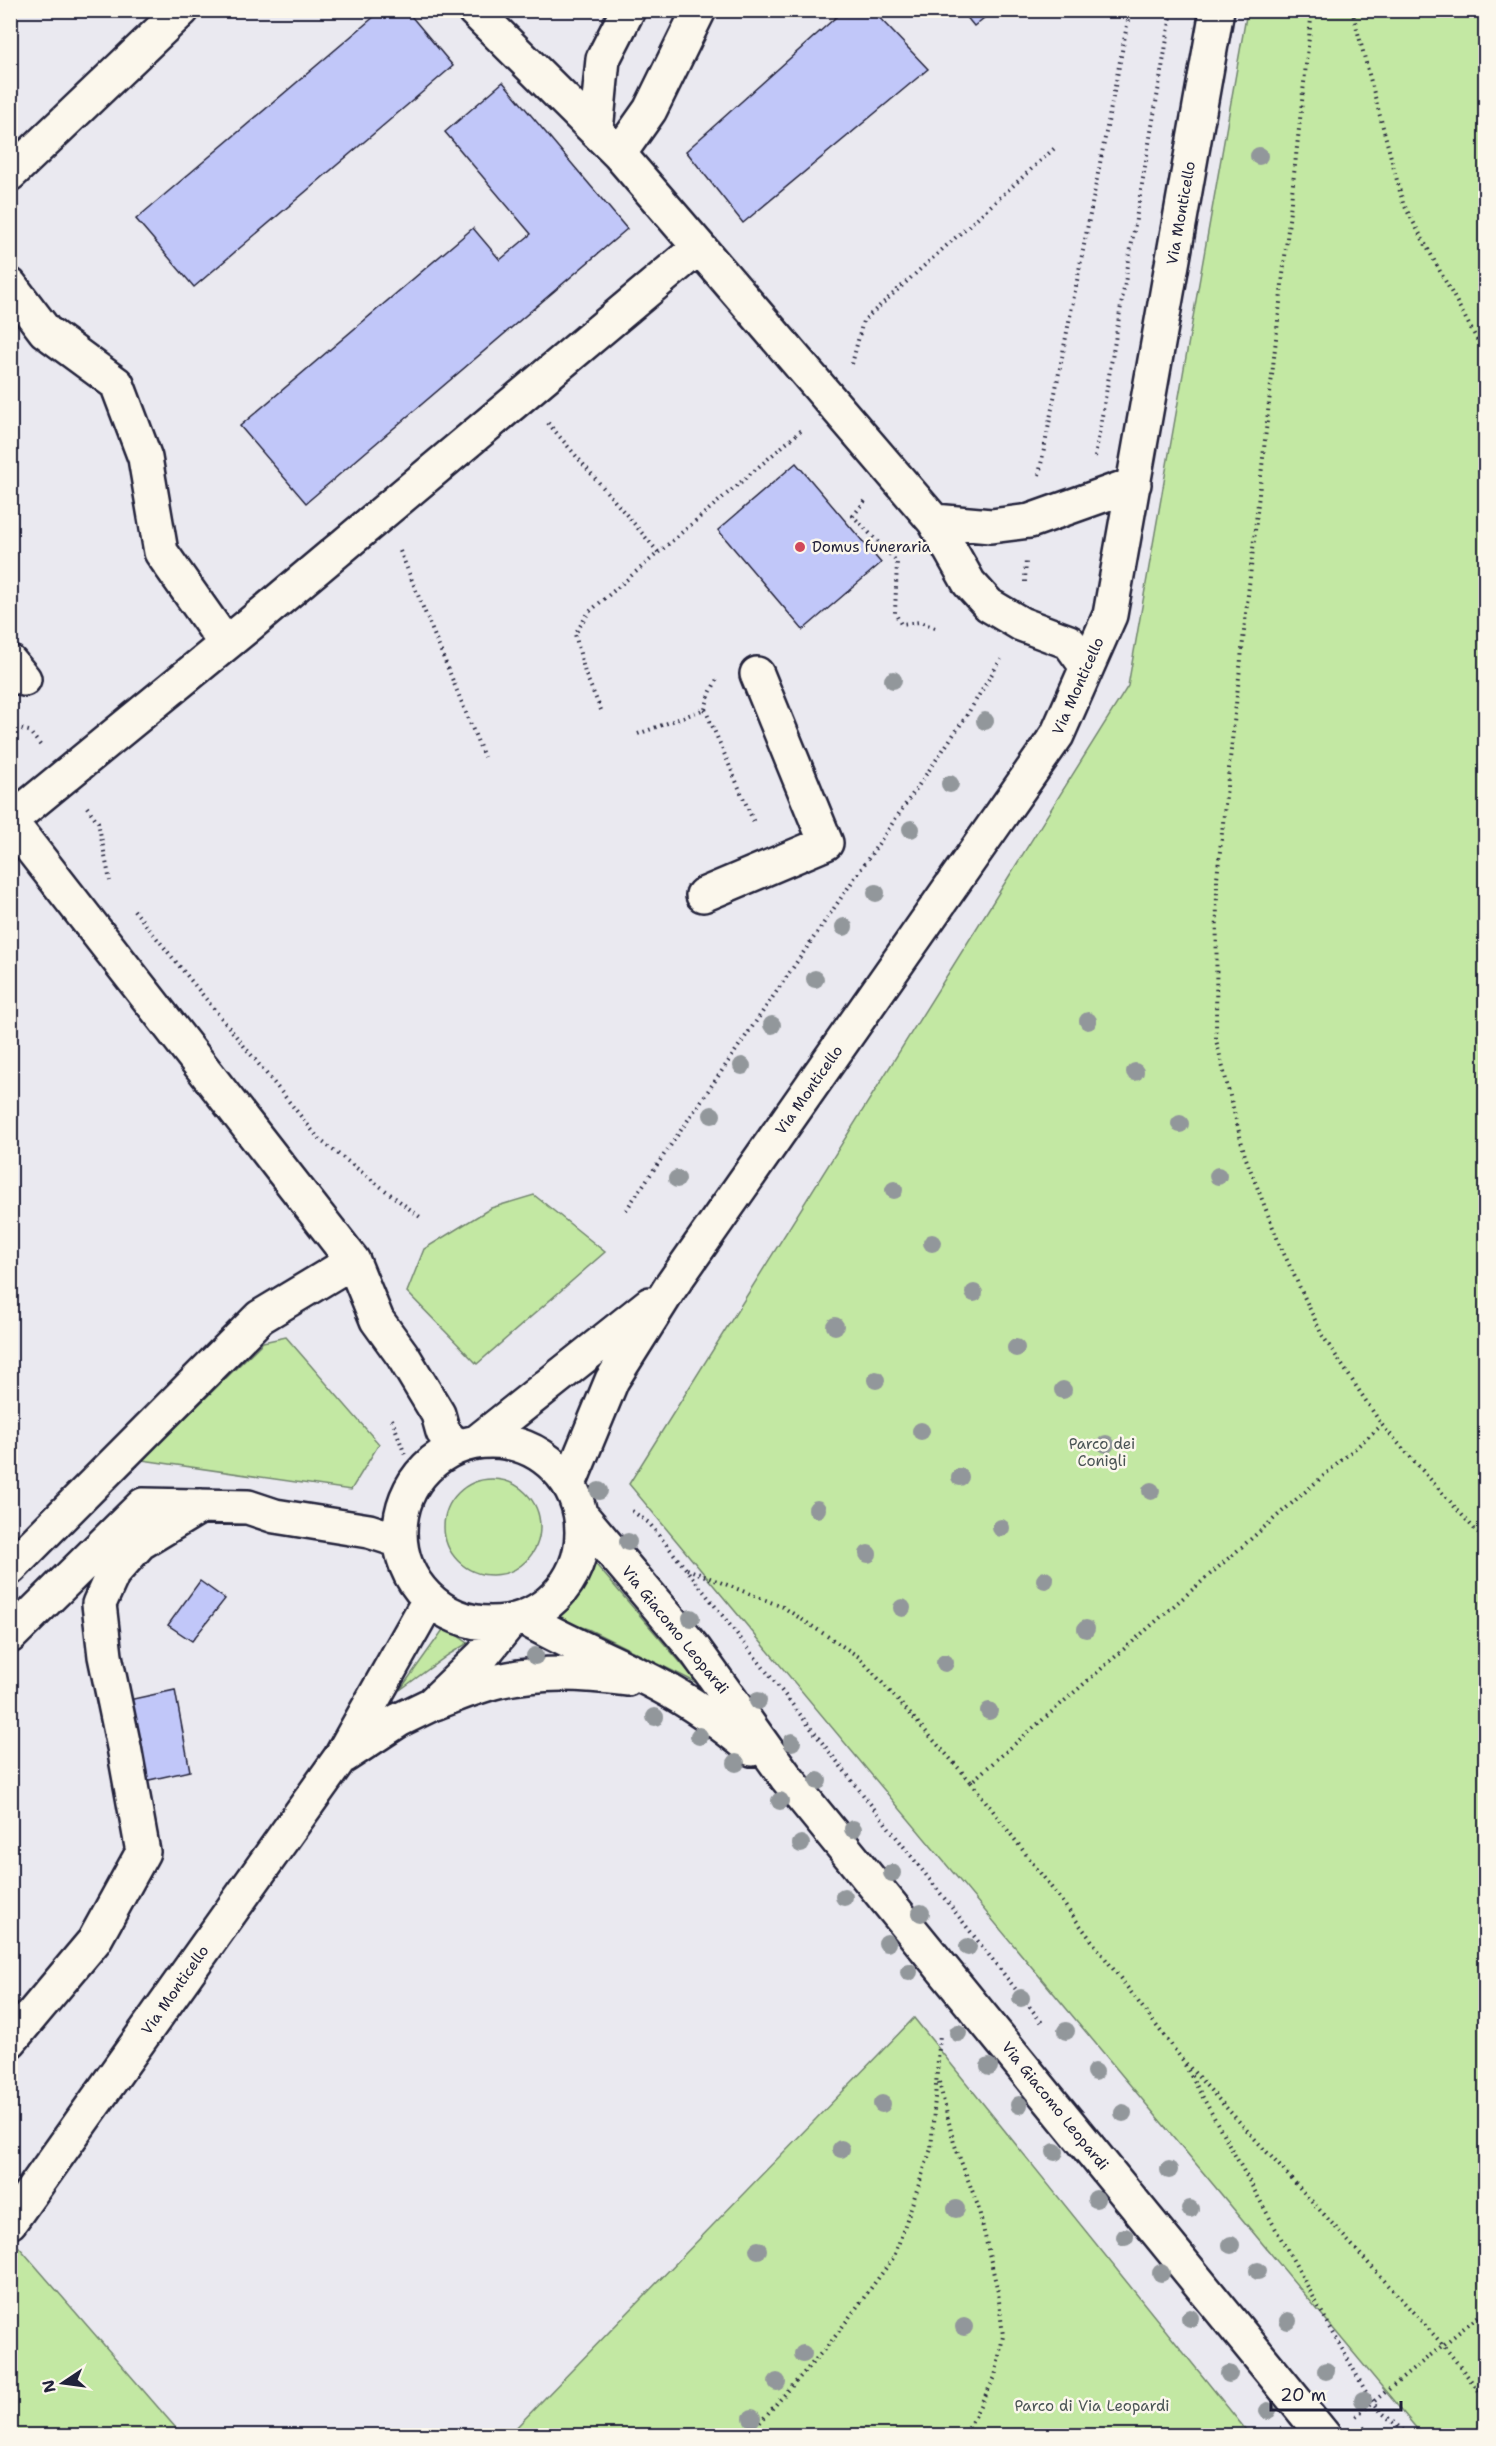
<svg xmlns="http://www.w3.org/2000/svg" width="1496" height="2446" font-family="'Shantell Sans',sans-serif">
  <rect width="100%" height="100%" fill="#eae9f0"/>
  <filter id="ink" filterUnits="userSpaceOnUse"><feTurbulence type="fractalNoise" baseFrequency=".0167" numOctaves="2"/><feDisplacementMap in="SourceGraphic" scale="12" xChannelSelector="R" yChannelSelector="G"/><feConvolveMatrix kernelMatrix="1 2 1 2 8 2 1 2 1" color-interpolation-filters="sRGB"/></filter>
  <g filter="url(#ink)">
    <path fill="#c3e8a3" stroke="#72856f" stroke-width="1.5" d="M1247 11H1485V2435H1422L629 1484 1128 686Z
      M534 1195 605 1252 477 1364 407 1292 424 1249 491 1208Z
      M286 1337 379 1444 351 1490 142 1460 263 1342Z
      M444 1527a48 48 0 1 1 96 0a48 48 0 1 1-96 0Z
      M593 1561 699 1684 588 1629 554 1619 568 1609Z
      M445 1627 468 1643 448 1655 400 1690Z
      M914 2018 1250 2435H509Z
      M19 2247 182 2435H11L10 2260Z"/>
    <path fill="#c1c7f9" stroke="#22223b" stroke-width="1.5" d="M382 10H406L453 66 194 287 136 219Z
      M844 10H872L928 69 743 223 686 151Z
      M961 10H994L974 26Z
      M503 82 627 229 306 503 240 426 473 228 500 260 531 234 445 132Z
      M796 463 881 563 803 630 718 530Z
      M200 1581 225 1599 192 1641 168 1625Z
      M175 1690 190 1771 140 1782 124 1701Z"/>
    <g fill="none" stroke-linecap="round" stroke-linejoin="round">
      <defs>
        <path id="minor" d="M474 10 619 154 699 247 934 521 969 583 989 605 1021 624 1069 642 1087 667
          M596 131 603 59 628 10
          M619 154 650 110 699 10
          M10 174 182 10
          M10 285 45 331 117 384 145 458 161 552 225 643
          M934 521 991 526 1030 521 1134 484
          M10 662 24 679
          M703 895 826 843 757 674
          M400 1532a91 91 0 1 1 182 0a91 91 0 1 1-182 0Z
          M478 1441 650 1304
          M457 1447 443 1432 438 1414 403 1356 377 1320 353 1261 10 821 249 625 699 247
          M569 1484 612 1380 670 1288 1057 735 1110 615 1217 10
          M581 1515 695 1650 786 1777 1324 2436
          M10 1568 260 1317 353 1261
          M524 1618C567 1643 613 1661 657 1684 691 1702 722 1724 752 1749
          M10 1636 143 1505 248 1507 275 1516 369 1531 400 1541
          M432 1704C454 1696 476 1686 498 1681 541 1671 583 1673 627 1679
          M344 1756 399 1720 432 1704 482 1656 509 1623
          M10 2041 94 1941 143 1852 124 1747 105 1656 99 1604 113 1573 140 1543 201 1506
          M10 2222 340 1758 429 1600"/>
      </defs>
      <use href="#minor" stroke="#22223b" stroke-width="38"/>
      <path stroke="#22223b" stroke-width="4" stroke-dasharray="1.5 4.5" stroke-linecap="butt" d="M1312 10 1217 878 1216 1040 1245 1156 1279 1243 1322 1335 1382 1425 1486 1542
        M1352 10 1403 203 1486 356
        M852 364 863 321 1057 146
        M548 423 659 553
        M1095 457 1172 10
        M1039 475 1130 10
        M865 501 853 516 897 562 895 613 901 624 920 622 938 629
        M400 551 484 757
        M1025 582 1026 559
        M705 709 710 693 717 679
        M601 710 585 673 575 634 589 612 804 428
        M10 726 29 731 41 746
        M638 734 705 709 755 825
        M87 807 98 822 110 881
        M134 910 320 1140 420 1217
        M626 1210 965 718 1001 659
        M392 1419 405 1455
        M632 1511 649 1523 686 1569 1043 2024
        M687 1569 783 1607 859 1657 971 1782 1382 1425
        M971 1782 1181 2058 1444 2346 1486 2400
        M1185 2065 1366 2392 1381 2412 1410 2436
        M939 2082 954 2143 978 2206 998 2292 1003 2336 995 2377 964 2436
        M1356 2416 1486 2310
        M1363 2427 1370 2436
        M748 2436 831 2342 894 2257 931 2149 940 2034"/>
      <use href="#minor" stroke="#fbf7ec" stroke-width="33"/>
    </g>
    <g fill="#92979b">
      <circle cx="1259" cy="156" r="9"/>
      <circle cx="893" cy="680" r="9"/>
      <circle cx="985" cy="721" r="9"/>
      <circle cx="950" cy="784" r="9"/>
      <circle cx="911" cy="829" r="9"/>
      <circle cx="876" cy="893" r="9"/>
      <circle cx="844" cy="927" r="9"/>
      <circle cx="815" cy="979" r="9"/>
      <circle cx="1088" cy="1021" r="9"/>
      <circle cx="772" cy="1025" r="9"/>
      <circle cx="742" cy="1066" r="9"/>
      <circle cx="1135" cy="1072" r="9"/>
      <circle cx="712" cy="1115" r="9"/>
      <circle cx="1180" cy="1124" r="9"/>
      <circle cx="1218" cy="1176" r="9"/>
      <circle cx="677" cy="1179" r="9"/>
      <circle cx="894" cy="1190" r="9"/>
      <circle cx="932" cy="1243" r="9"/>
      <circle cx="974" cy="1293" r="9"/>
      <circle cx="835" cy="1326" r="9"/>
      <circle cx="1016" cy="1348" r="9"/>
      <circle cx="876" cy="1380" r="9"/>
      <circle cx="1063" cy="1390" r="9"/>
      <circle cx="921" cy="1431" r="9"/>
      <circle cx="1106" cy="1444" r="9"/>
      <circle cx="960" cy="1477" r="9"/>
      <circle cx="599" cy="1491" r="9"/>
      <circle cx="1151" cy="1491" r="9"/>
      <circle cx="817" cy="1509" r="9"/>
      <circle cx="1001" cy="1528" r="9"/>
      <circle cx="628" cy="1542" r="9"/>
      <circle cx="868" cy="1554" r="9"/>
      <circle cx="1045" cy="1580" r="9"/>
      <circle cx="902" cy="1608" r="9"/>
      <circle cx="691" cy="1618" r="9"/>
      <circle cx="1086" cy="1629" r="9"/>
      <circle cx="535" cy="1656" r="9"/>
      <circle cx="945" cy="1663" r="9"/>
      <circle cx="758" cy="1701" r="9"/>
      <circle cx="989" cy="1711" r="9"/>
      <circle cx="655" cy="1717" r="9"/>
      <circle cx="699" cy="1736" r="9"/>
      <circle cx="792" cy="1742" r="9"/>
      <circle cx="736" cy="1763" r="9"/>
      <circle cx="818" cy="1781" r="9"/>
      <circle cx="780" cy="1801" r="9"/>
      <circle cx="853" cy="1829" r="9"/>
      <circle cx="801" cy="1844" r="9"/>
      <circle cx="892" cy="1873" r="9"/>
      <circle cx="844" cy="1897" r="9"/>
      <circle cx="921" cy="1913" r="9"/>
      <circle cx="887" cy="1943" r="9"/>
      <circle cx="968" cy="1947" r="9"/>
      <circle cx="909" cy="1972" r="9"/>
      <circle cx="1021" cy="1998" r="9"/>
      <circle cx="1066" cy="2031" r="9"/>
      <circle cx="958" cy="2033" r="9"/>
      <circle cx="989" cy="2067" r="9"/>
      <circle cx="1095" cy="2072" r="9"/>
      <circle cx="882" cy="2104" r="9"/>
      <circle cx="1019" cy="2105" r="9"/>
      <circle cx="1123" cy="2113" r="9"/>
      <circle cx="841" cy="2149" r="9"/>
      <circle cx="1055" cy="2152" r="9"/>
      <circle cx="1169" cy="2170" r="9"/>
      <circle cx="1096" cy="2199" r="9"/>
      <circle cx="956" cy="2209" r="9"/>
      <circle cx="1190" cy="2209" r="9"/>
      <circle cx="1125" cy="2237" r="9"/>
      <circle cx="1231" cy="2245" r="9"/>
      <circle cx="758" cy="2250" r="9"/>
      <circle cx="1258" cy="2271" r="9"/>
      <circle cx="1161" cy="2273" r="9"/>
      <circle cx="1190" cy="2318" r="9"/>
      <circle cx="1288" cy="2321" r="9"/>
      <circle cx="964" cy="2327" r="9"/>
      <circle cx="803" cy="2354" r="9"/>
      <circle cx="1326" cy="2371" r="9"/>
      <circle cx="1229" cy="2374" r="9"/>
      <circle cx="777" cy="2382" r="9"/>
      <circle cx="1363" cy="2400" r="9"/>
      <circle cx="1268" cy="2411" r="9"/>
      <circle cx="752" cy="2418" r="9"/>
    </g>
  </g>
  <circle fill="#d1495b" stroke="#fbf7ec" stroke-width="2" cx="800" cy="547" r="6"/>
  <g text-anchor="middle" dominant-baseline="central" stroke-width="5" stroke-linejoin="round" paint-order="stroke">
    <g font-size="15" fill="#22223b" stroke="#fbf7ec">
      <text transform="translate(1181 213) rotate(-80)">Via Monticello</text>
      <text transform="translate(1078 686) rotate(-66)">Via Monticello</text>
      <text transform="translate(809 1090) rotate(-55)">Via Monticello</text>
      <text transform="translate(675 1630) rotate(51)">Via Giacomo Leopardi</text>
      <text transform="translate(175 1990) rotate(-55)">Via Monticello</text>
      <text transform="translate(1055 2106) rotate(51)">Via Giacomo Leopardi</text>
    </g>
    <g font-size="15" fill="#22223b" stroke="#fbf7ec" text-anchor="start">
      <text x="812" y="547">Domus funeraria</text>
    </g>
    <g font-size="15" fill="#4a5455" stroke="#fbf7ec">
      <text x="1102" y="1444">Parco dei<tspan x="1102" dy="17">Conigli</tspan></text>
      <text x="1092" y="2406">Parco di Via Leopardi</text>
    </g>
  </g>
  <rect width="1496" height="2446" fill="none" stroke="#fbf7ec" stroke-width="36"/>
  <rect x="18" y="18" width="1460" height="2410" fill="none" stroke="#22223b" stroke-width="2" filter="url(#ink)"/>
  <g transform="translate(63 2383) rotate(257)" stroke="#fbf7ec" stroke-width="4.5" paint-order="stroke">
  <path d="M0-4.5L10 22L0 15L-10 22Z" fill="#22223b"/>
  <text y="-9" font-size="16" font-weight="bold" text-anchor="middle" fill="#22223b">N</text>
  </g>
  <path d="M1271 2401v9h130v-9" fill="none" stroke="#22223b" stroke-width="3"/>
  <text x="1280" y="2401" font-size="18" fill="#22223b" stroke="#fbf7ec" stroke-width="4.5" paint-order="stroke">20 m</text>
</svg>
